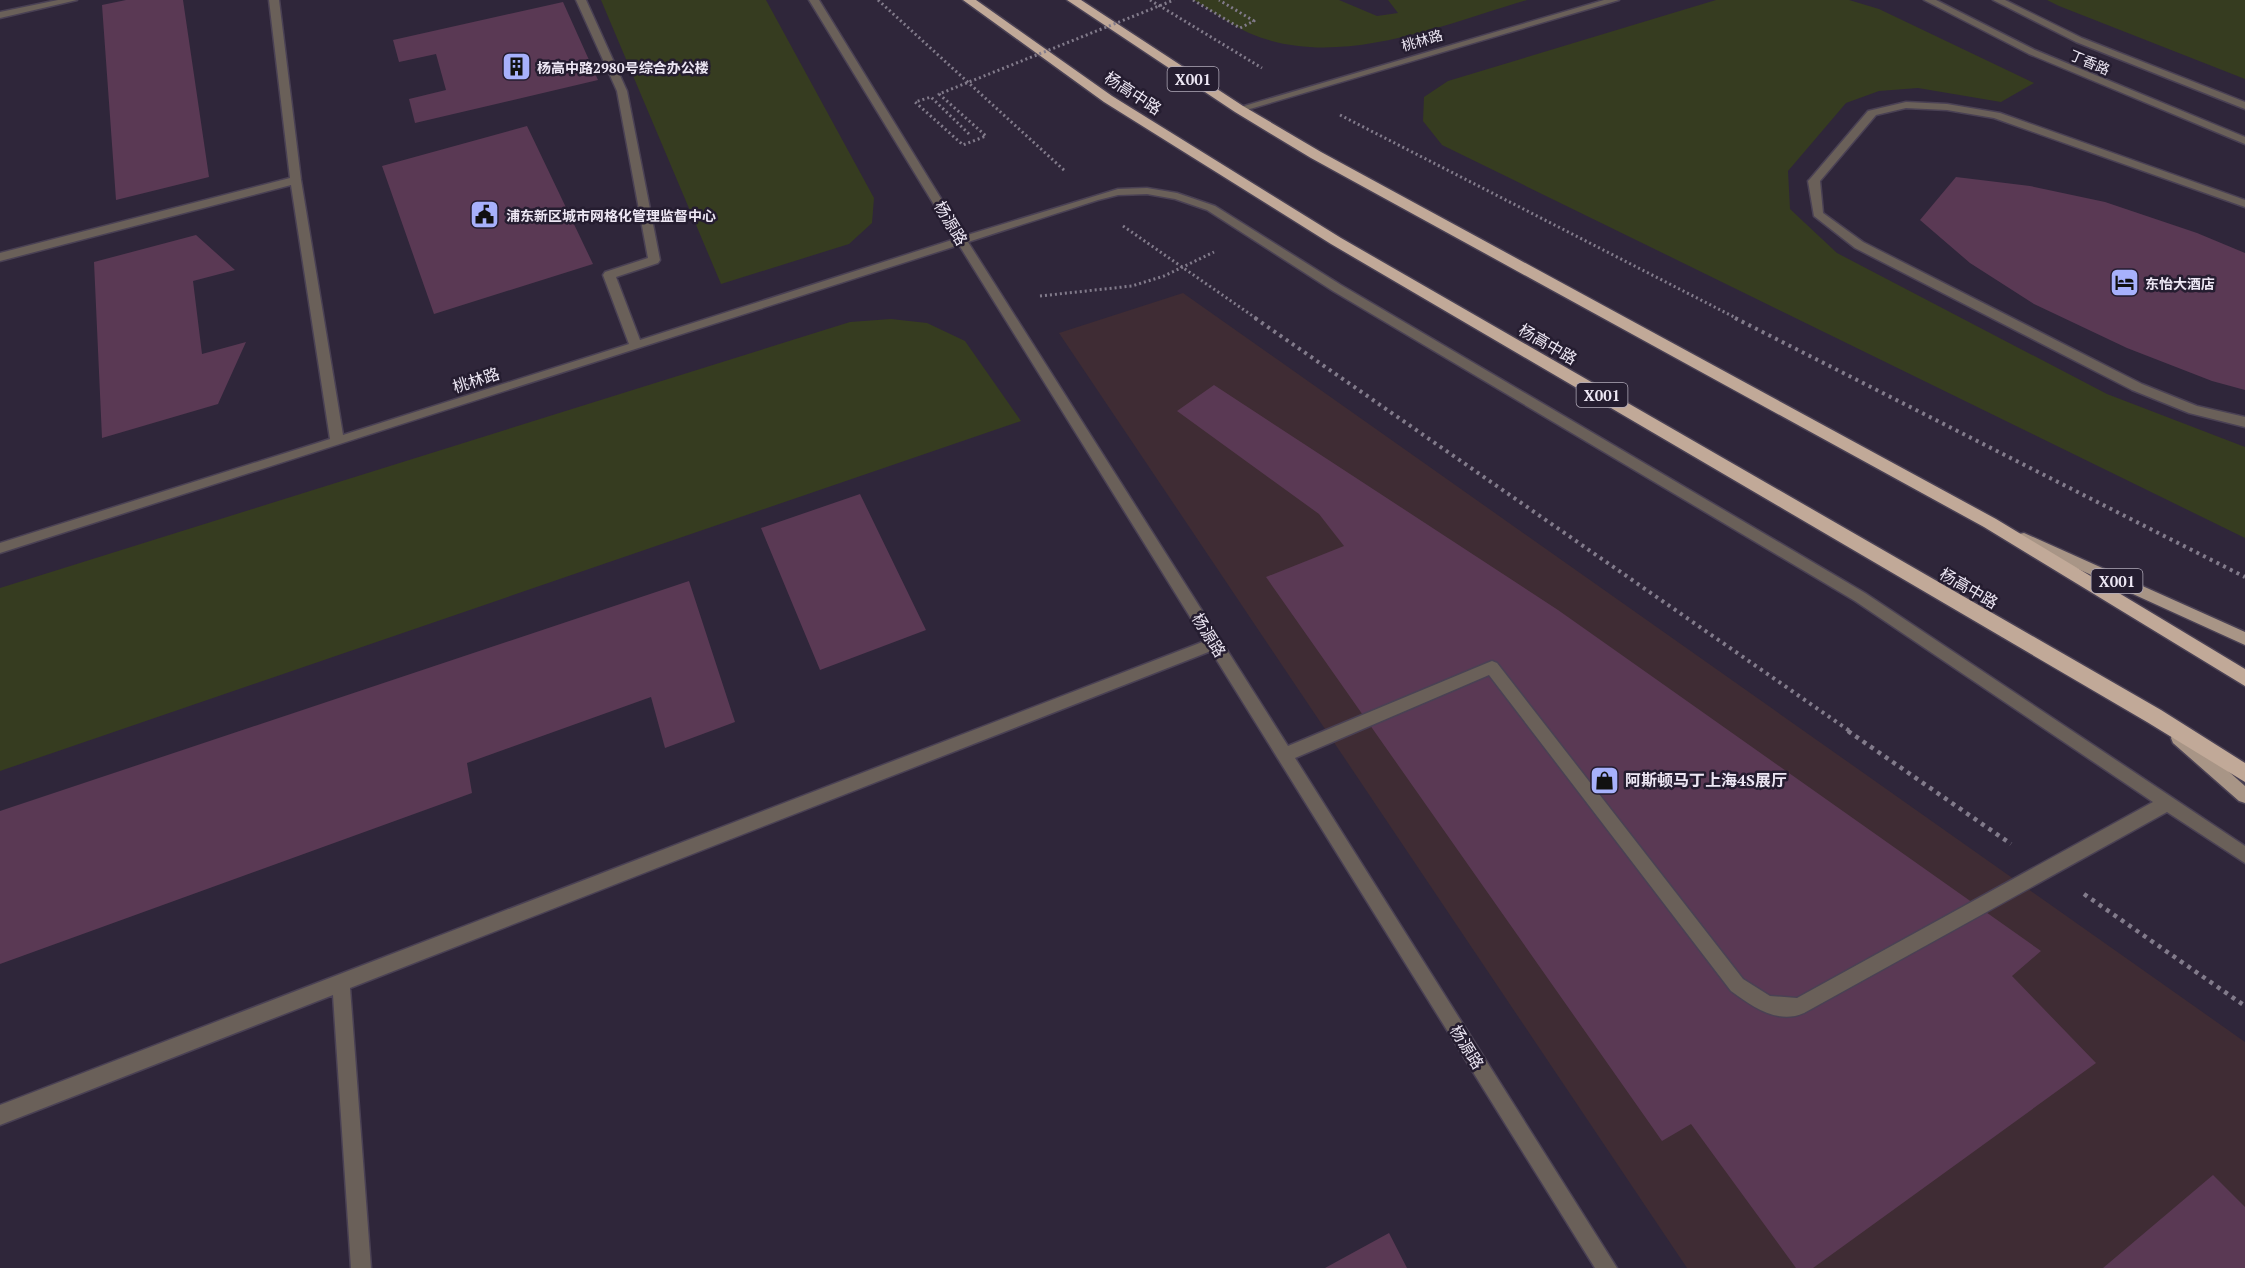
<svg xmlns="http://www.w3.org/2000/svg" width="2245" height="1268" font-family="'PT Serif','Noto Sans SC',serif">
  <rect width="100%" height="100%" fill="#2f263a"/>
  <path fill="#3f2c34" d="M1183 293 2245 1042V1268H1687L1059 333Z"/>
  <path fill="#363c20" d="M601 0H766L874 198 872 223 849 244 721 284Z
    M1194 0H1339L1377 16 1398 13 1388 0H1527C1442 25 1336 71 1249 33 1230 24 1212 11 1194 0Z
    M1716 0H1849L1879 9 2034 83 2001 102 1918 88 1879 91 1846 103 1788 171 1790 209 1837 253 2107 394 2245 447V538L1442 145 1423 121 1424 97 1448 81Z
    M2047 0H2245V79L2059 6Z
    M891 319 927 323 965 341 1021 421 0 771V588L850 322Z"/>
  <path fill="#5a3954" d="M126 0H183L209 177 116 200 102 5Z
    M563 2 598 80 415 123 409 99 446 90 436 54 399 62 393 40Z
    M527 126 593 264 434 314 382 166Z
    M1956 177 2030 186 2105 202 2197 233 2245 253V390L2212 381 2127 348 2034 304 1970 263 1920 220Z
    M196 235 235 270 193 281 202 354 246 342 218 404 102 438 94 262Z
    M1214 385 1558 610 2041 951 2012 976 2096 1063 1813 1268H1796L1691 1124 1662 1141 1266 577 1344 546 1319 514 1177 411Z
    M860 494 926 630 820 670 761 528Z
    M689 581 735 722 665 748 651 697 467 763 472 793 0 964V811Z
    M2213 1175 2245 1207V1268H2103Z
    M1389 1233 1407 1268H1325Z"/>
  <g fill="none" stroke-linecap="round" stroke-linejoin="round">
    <defs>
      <path id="minor" d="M58 0H77L0 18V12Z
        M269 0H279L301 180 343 435 629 344 603 275 605 272 648 258 617 91 576 0H586L627 91 660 260 658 263 616 277 640 340 955 239 809 0H819L964 236 1118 189 1147 188 1177 193 1215 206 1341 285 1865 593 2245 846V863L2167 812 1804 1013C1777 1025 1752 1006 1731 991L1489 675 1295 758 1617 1268H1595L1211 651 350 988 371 1268H351L333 995 0 1125V1105L1205 641 959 245 0 553V543L330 439 291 185 0 261V253L290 178ZM1147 194 1175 199 1207 210 1333 291 1855 601 2153 802 1797 998 1770 996 1743 979 1497 663 1492 661 1487 663 1288 746 968 242 1098 200 1118 195Z
        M1604 0H1619L1243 111 1234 109Z
        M1924 0H1936L2035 50 2245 137V144L2029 54Z
        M1993 0H2005L2082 38 2245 102V109L2076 42Z
        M1906 102 1947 104 2000 113 2245 200V207L1994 118 1947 110 1906 108 1876 115 1820 181 1823 213 1863 242 2142 384 2197 406 2245 417V427L2189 413 2132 390 1855 248 1814 216 1808 181 1810 179 1868 111Z"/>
      <path id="major" d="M2024 533 2245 632V645L2019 542 2017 538 2019 534Z
        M2179 731 2185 733 2245 786V803L2239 801 2173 743 2171 738 2173 733Z"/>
      <path id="highway" d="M963 0H976L1112 96 1341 238 2161 710 2245 763V782L2147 722 1331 244 1104 102Z
        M1067 0H1081L1243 106 1321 152 1996 519 2245 669V686L1984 527 1311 158 1235 112Z"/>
    </defs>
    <use href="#minor" stroke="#4a4154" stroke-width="3"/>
    <use href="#major" stroke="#4a4154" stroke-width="3"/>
    <use href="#highway" stroke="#4a4154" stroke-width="3"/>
    <path stroke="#827b8b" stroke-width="3" stroke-dasharray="2 3" stroke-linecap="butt" d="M878 0 1065 171
      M1150 0 1262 68
      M1193 0 1240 28 1254 21 1219 0
      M1340 115 1738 319
      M1123 226 1257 319
      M1040 296 1132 286 1164 276 1214 252"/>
    <path stroke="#827b8b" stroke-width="4" stroke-dasharray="3 4.5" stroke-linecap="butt" d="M1255 318 1851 732
      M1735 318 2245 577"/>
    <path stroke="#827b8b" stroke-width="4.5" stroke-dasharray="4 5" stroke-linecap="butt" d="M1848 731 2011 844
      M2084 894 2245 1006"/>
    <use href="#minor" fill="#6a6059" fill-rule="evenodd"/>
    <use href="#major" fill="#a89586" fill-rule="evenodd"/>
    <use href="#highway" fill="#c1a998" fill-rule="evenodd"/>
    <path stroke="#827b8b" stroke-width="3" stroke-dasharray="2 3" stroke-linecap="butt" d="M969 134 931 97 915 102 963 145 986 136 939 94 1174 0"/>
  </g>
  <defs>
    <symbol id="building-square" viewBox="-11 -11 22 22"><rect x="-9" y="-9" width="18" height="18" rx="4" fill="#a7b1fc" stroke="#251d30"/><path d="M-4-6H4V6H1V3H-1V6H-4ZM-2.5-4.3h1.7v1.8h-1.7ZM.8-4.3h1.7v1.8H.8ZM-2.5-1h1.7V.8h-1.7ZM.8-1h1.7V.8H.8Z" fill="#111"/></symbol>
    <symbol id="civic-square" viewBox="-11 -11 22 22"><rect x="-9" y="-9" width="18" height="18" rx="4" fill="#a7b1fc" stroke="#251d30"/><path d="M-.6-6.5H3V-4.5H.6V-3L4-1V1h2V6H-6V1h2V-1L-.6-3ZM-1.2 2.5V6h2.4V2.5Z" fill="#111"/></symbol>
    <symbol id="hotel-square" viewBox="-11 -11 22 22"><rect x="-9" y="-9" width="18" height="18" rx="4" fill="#a7b1fc" stroke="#251d30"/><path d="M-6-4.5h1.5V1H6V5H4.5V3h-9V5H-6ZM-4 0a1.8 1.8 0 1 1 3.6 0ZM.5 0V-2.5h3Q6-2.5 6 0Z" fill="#111"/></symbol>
    <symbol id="shop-square" viewBox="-11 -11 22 22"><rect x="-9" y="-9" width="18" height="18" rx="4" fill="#a7b1fc" stroke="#251d30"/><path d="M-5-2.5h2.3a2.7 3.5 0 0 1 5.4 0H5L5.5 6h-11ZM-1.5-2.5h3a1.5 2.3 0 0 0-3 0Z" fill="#111"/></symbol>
  </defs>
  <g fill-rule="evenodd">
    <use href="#building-square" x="500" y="50" width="33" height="33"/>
    <use href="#civic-square" x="468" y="198" width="33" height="33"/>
    <use href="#hotel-square" x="2108" y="266" width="33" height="33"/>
    <use href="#shop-square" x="1588" y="764" width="33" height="33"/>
  </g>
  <g text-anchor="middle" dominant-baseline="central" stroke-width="5" stroke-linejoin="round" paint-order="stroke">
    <g font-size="14" fill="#ede7f4" stroke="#251d30">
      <text transform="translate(1422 40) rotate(-16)">桃林路</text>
      <text transform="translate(2090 62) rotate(23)">丁香路</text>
    </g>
    <g font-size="14" font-weight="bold" fill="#ede7f4" stroke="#251d30" text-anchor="start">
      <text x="537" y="67">杨高中路2980号综合办公楼</text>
      <text x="506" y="215">浦东新区城市网格化管理监督中心</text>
      <text x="2145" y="283">东怡大酒店</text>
    </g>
    <g fill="#251d30" stroke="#b1aab9" stroke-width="1.5">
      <rect x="1167.5" y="67" width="51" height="24" rx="4.5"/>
      <rect x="1576.5" y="383" width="51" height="24" rx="4.5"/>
      <rect x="2091.5" y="569" width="51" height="24" rx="4.5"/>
    </g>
    <g font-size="15" font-weight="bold" fill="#ede7f4">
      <text x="1193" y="79">X001</text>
      <text x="1602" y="395">X001</text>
      <text x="2117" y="581">X001</text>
    </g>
    <g font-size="16" fill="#ede7f4" stroke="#251d30">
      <text transform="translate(1133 93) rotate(33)">杨高中路</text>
      <text transform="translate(951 223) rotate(59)">杨源路</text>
      <text transform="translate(1548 344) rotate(30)">杨高中路</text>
      <text transform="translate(476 380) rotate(-18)">桃林路</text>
      <text transform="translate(1969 588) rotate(30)">杨高中路</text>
      <text transform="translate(1209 635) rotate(58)">杨源路</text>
      <text transform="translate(1467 1047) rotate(58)">杨源路</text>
    </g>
    <g font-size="16" font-weight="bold" fill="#ede7f4" stroke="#251d30" text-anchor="start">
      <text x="1625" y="780">阿斯顿马丁上海4S展厅</text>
    </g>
  </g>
</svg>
